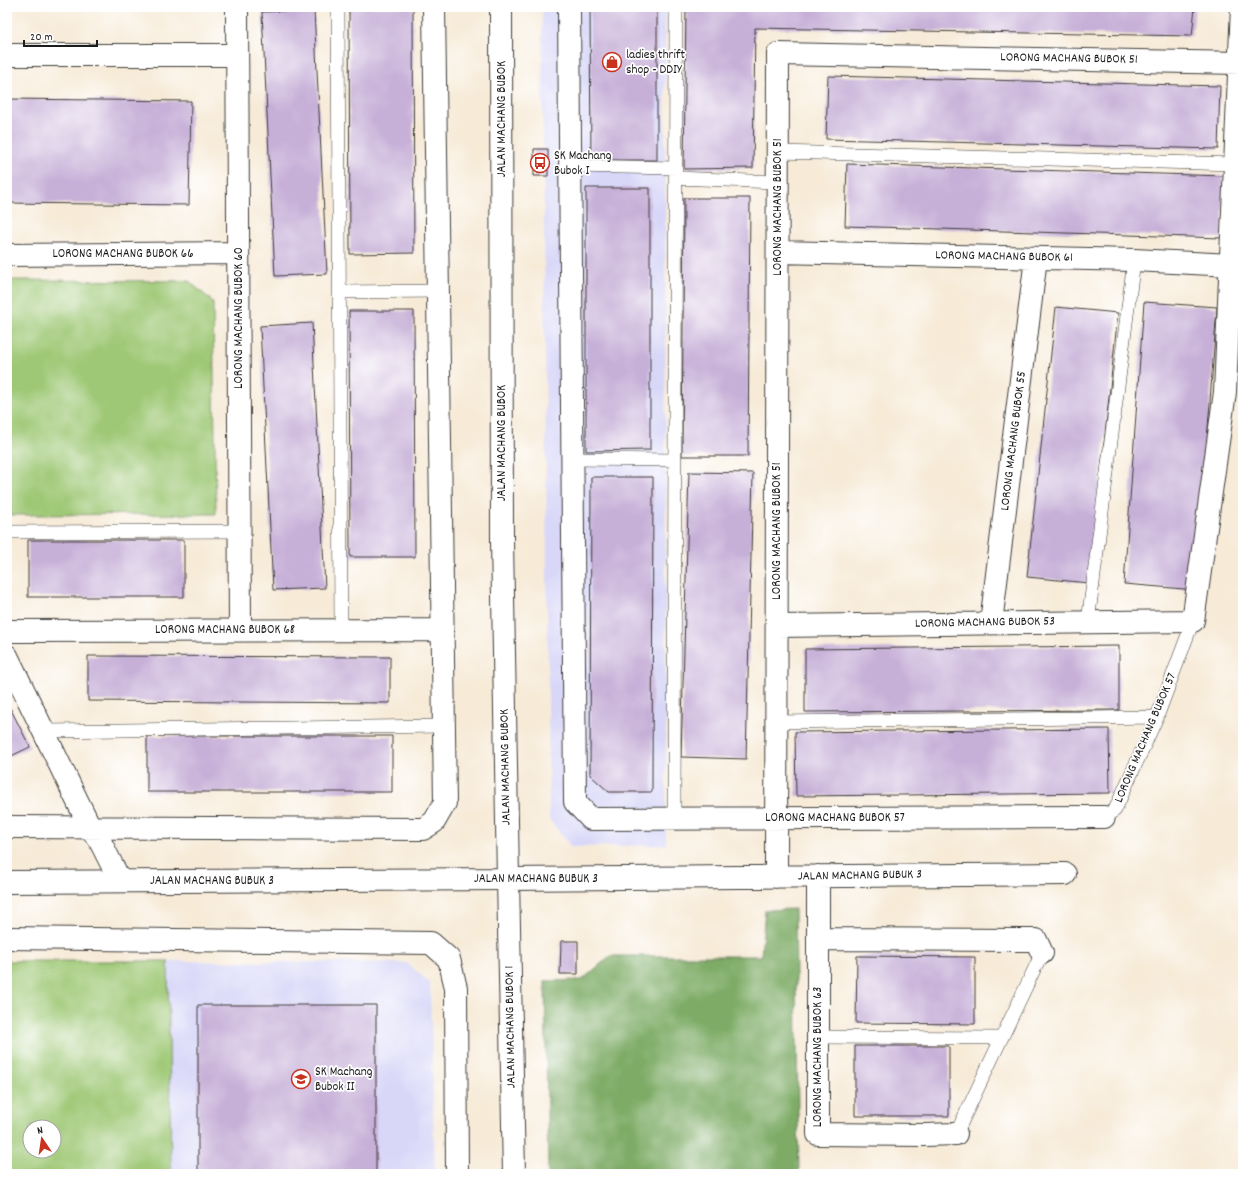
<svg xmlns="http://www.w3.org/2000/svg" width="1250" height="1181" font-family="Dekko,sans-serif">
  <rect width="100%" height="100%" fill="#fff"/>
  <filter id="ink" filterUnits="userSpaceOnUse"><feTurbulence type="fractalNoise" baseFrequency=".025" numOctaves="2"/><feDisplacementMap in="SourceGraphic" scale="8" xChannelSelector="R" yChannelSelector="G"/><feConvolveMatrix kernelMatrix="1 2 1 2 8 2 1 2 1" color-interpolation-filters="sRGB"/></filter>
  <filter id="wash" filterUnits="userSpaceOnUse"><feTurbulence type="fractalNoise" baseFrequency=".012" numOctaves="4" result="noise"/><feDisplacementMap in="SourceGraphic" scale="16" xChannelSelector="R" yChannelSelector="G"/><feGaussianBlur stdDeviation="0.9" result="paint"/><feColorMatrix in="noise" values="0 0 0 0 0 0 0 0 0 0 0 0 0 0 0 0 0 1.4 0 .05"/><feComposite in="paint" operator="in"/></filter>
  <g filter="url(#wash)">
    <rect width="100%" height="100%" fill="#f7ebd8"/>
    <path fill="#d8d7f8" d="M542 7H665L666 845 571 847 549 819Z
      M168 961 407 963 430 983 435 1174H171Z"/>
    <path fill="#9ec874" stroke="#5d7248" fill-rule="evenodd" d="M7 280 189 281 213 302 216 514 7 515Z
      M7 961H168L171 1174H7ZM30 1127H54V1151H30Z"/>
    <path fill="#7eac66" stroke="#4d6441" d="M795 909 799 1174H548L545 981 582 980 610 956H761L765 910Z"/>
    <g id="blocks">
      <path fill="#c7b0d8" d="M349 7H413L414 253 350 254Z
        M590 7H657V160H591Z
        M686 7H1195L1192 36 755 28 753 168 684 169Z
        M314 10 327 274 275 276 262 12Z
        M828 76 1220 86 1218 149 826 139Z
        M7 99 191 101 189 205 7 203Z
        M534 149H548V176H534Z
        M847 164 1224 176 1222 238 845 226Z
        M586 188H650V450L586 451Z
        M684 198H750L748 456H682Z
        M1144 302 1217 307 1196 590 1124 584Z
        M1056 307 1118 313 1089 583 1027 577Z
        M349 311H414L415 557H350Z
        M312 323 325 588 273 590 260 326Z
        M689 472 753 473 746 759 681 757Z
        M591 477H653L652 792H609L590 775Z
        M28 540H184V597H28Z
        M1119 646V710L805 712V649Z
        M88 656 390 657V703L88 701Z
        M7 702 30 747 7 758Z
        M1109 729 1110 793 796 796 795 732Z
        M147 736H392V792H147Z
        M561 941H578V974H560Z
        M857 956 975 957V1024L856 1023Z
        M198 1005H376V1174H198Z
        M855 1046H949V1116H855Z"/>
    </g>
  </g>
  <g filter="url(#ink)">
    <use href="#blocks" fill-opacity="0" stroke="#3d3b38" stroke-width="1"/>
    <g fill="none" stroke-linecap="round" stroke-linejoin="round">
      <defs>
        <path id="lane" d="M338 7 341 629
          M778 152 1236 164
          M570 166 676 168
          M676 178 778 182
          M340 292 438 291
          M573 459 675 460
          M7 532 239 531
          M1088 622 1134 260
          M776 722 1157 717
          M44 731 444 726
          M1104 817 1115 810 1157 717 1193 621
          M674 819 676 7
          M818 1037 1001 1038
          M956 1134 1042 953"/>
        <path id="street" d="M237 7 240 630
          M569 7 575 802 591 819 1104 817
          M7 55H237
          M778 252 1134 260 1231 265
          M7 255 238 253
          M991 623 1036 258
          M777 626 1193 621 1225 392 1242 7
          M7 631 443 630
          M7 656 90 827 100 841 120 881
          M7 827 423 829 434 822 445 803 434 7
          M818 876V1134L925 1135 956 1134
          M776 877 778 54 1240 63
          M7 938 431 943 449 959 456 988 457 1174
          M818 939 1036 940 1042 953
          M514 1174 508 879 1065 874"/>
        <path id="secondary" d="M7 882 508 879 502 540 501 7"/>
      </defs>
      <use href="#lane" stroke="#3d3b38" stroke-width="14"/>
      <use href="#street" stroke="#3d3b38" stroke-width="24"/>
      <use href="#secondary" stroke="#3d3b38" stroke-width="24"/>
      <use href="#lane" stroke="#fff" stroke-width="13"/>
      <use href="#street" stroke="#fff" stroke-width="22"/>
      <use href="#secondary" stroke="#fff" stroke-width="22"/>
    </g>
  </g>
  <defs>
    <symbol id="shop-ring" viewBox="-11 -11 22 22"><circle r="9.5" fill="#fff" stroke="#c8321e" stroke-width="1.5"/><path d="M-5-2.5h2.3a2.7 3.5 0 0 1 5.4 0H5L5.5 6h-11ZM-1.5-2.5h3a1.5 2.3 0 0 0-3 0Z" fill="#c8321e"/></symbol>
    <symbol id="bus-ring" viewBox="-11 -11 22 22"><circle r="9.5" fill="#fff" stroke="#c8321e" stroke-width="1.5"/><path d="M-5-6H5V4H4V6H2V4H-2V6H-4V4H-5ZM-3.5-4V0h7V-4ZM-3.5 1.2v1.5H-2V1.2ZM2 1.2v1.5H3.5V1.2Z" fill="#c8321e"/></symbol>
    <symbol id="school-ring" viewBox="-11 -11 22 22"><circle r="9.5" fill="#fff" stroke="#c8321e" stroke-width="1.5"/><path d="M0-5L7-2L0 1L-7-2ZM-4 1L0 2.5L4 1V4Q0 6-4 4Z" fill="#c8321e"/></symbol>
  </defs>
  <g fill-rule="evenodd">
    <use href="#shop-ring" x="601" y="51" width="22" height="22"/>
    <use href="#bus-ring" x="529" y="152" width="22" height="22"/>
    <use href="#school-ring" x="290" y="1068" width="22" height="22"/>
  </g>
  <g text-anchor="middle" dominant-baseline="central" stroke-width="3.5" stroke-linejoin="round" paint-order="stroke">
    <g font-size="13" fill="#1c1c1c" stroke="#fff" text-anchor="start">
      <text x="626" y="55">ladies thrift<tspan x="626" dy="15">shop - DDIY</tspan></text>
      <text x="554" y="156">SK Machang<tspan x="554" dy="15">Bubok I</tspan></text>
      <text x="315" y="1072">SK Machang<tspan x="315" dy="15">Bubok II</tspan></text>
    </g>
    <g font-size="13" fill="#1c1c1c" stroke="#fff">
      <text transform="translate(1069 59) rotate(1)">LORONG MACHANG BUBOK 51</text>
      <text transform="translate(502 119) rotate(-90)">JALAN MACHANG BUBOK</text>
      <text transform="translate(778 207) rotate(-90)">LORONG MACHANG BUBOK 51</text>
      <text x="123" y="254">LORONG MACHANG BUBOK 66</text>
      <text transform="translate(1004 257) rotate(1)">LORONG MACHANG BUBOK 61</text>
      <text transform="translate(239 318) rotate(-90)">LORONG MACHANG BUBOK 60</text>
      <text transform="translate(1014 441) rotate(-83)">LORONG MACHANG BUBOK 55</text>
      <text transform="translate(502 443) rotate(-90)">JALAN MACHANG BUBOK</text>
      <text transform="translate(777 531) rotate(-90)">LORONG MACHANG BUBOK 51</text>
      <text transform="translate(985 623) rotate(-1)">LORONG MACHANG BUBOK 53</text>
      <text x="225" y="630">LORONG MACHANG BUBOK 68</text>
      <text transform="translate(1146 738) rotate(-67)">LORONG MACHANG BUBOK 57</text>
      <text transform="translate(506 767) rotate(-91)">JALAN MACHANG BUBOK</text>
      <text x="835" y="818">LORONG MACHANG BUBOK 57</text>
      <text transform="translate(860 876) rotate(-1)">JALAN MACHANG BUBUK 3</text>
      <text x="536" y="879">JALAN MACHANG BUBUK 3</text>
      <text x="212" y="881">JALAN MACHANG BUBUK 3</text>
      <text transform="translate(511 1027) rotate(-91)">JALAN MACHANG BUBOK 1</text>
      <text transform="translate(818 1057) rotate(-90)">LORONG MACHANG BUBOK 63</text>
    </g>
  </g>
  <rect width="1250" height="1181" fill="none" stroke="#fff" stroke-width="24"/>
  <g transform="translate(42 1139) rotate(347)"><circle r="19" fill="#ffffff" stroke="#a4a4a4"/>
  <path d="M0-3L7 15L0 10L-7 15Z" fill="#c8321e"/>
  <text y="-6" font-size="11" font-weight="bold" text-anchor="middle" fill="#1c1c1c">N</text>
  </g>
  <path d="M24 40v6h73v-6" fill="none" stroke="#1c1c1c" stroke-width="2"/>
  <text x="30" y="40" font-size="12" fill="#1c1c1c" stroke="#ffffff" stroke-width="3" paint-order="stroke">20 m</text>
</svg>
